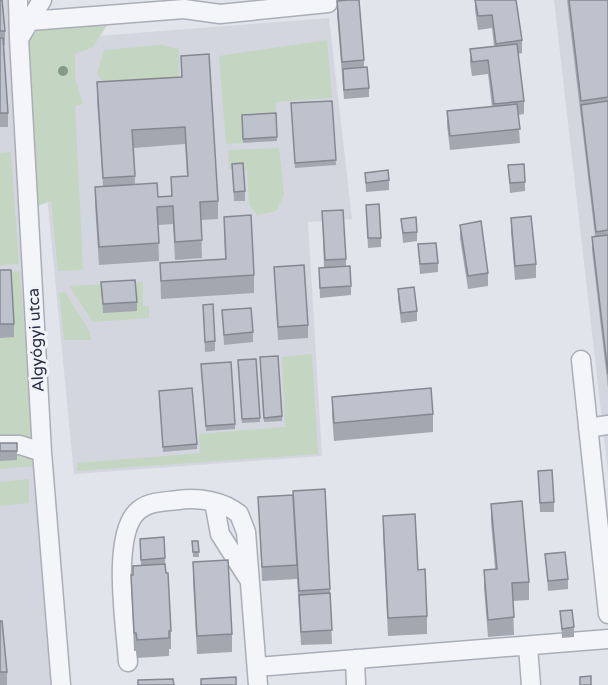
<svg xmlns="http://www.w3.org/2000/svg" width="608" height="685" font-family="'Varela Round',sans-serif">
  <rect width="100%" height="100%" fill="#e1e4ea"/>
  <path fill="#d3d6df" d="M0 0H10L54 685H0Z
    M554 0H608V473Z
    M329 18 352 219 308 222 322 456 74 474 32 41Z"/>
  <path fill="#c4d5c1" d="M109 22 93 47 75 54V78L83 104 75 106 83 270 58 271 51 201 37 206 28 40 42 25Z
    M327 40 332 98 276 102V118L243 143 226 144 219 56Z
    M162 45 179 49V86L107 87 97 74 104 50Z
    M279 148 284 195 276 211 257 215 249 204 247 170 229 169 228 150Z
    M11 152 19 264 0 265V153Z
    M20 271 35 466 0 469V272Z
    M143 282V306H149V318L93 322 69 286Z
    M65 292 90 332 91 340H64L59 293Z
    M312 354 318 454 77 471V463L200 453 199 434 285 427 282 357Z
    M29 479V503L0 506V482Z"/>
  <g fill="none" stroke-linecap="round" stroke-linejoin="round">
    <defs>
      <path id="minor" d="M18 0 19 39
        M42 0 19 39 42 452 61 685
        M30 21 184 9 220 14 328 3
        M581 360 608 614
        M588 428 608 425
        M0 445H20L42 452
        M214 502 220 534 248 578
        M528 647 531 685
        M355 659 356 685
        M128 662C126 628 110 533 139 510 150 501 165 502 178 500 199 497 223 501 239 514L246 532 258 685
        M257 667 608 639"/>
    </defs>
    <use href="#minor" stroke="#aaaeb8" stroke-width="21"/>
    <use href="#minor" stroke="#f4f5f8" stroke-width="18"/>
  </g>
  <circle fill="#849b86" cx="63" cy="71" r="5"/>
  <path fill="#a3a7b0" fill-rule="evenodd" d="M0 0 5 31V45H3L8 113V127H0Z
    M475 0H516L522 40V53L518 54 524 101V114L518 115 520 143 450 150 447 125V111L492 107 488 74 472 76 470 63V49L494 46 492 28 478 30 475 10Z
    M567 0H608V388L592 250V237L595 236Z
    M337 1 364 60V67L369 88V97L344 99 337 15Z
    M181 56 218 201V219L201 220 202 258 175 260 173 224 158 225 159 261 99 265 95 204V187L103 186 97 100V82L181 77ZM185 144 187 176 171 177V196L158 197 135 184 134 148Z
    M332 101 336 165 295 168 291 103Z
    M276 113 277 141 243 143 242 115Z
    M232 164 245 191V201H234Z
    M508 165 525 182V191L510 193Z
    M365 173 389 180V190L366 192Z
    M366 205 381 238V247L368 248Z
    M322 211 346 259V266L351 286V295L320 298 319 268 324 267Z
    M224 217 254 275V293L161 299 160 263 225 259Z
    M511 218 536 264V278L515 280 511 232Z
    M401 219 417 232V241L403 243Z
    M460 225 488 273V286L468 289 460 238Z
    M418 244 438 263V272L420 274Z
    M274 267 308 325V338L278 340Z
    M0 270 14 324V337L0 338Z
    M101 282 137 302V311L103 313Z
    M398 289 417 311V321L401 323 398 298Z
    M203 305 215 341V351L205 352Z
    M222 310 253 332V342L224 345Z
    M256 359 260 422 242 423 238 360Z
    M260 362 282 416V421L264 422Z
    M201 369 235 424V429L206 431Z
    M159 395 197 444V449L163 452Z
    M332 397 433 414V432L334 441 332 415Z
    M0 443H17V460L0 461Z
    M538 471 554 502V512H540Z
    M258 497 330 589 332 644 301 645 297 578V579L262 581Z
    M491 504 529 582V600L513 601 514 635 488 637 484 588V570L495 569 491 522Z
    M383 516 418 570 427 616V634L388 636 383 534Z
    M140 539 165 558 166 573 171 631V649H169V656L137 658 136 651H134L131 575H133L141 565Z
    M192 541H198L199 557H193Z
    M545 554 568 579V589L548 591Z
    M193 562 232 634V652L197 654 193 580Z
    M560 611 574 627V637L562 638Z
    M0 621 7 672V685H0Z"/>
  <path fill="#bec2cd" stroke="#858890" stroke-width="1.5" d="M0 0H2L5 31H0Z
    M348 0H359L364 60 342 62 337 1Z
    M475 0H516L522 40 496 44 492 15 478 16Z
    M569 0H608V97L581 101Z
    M0 38H3L8 113H0Z
    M517 44 524 101 494 104 488 60 472 62 470 49Z
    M209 54 218 201 200 202 202 240 175 242 173 206 157 207 159 243 99 247 95 187 157 183 158 197 172 196 171 177 188 176 185 127 132 130 135 176 103 178 97 82 182 77 181 56Z
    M367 67 369 88 344 90 343 69Z
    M332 101 336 160 295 163 291 103Z
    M608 101V230L596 232 581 105Z
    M517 104 520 129 450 136 447 111Z
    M276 113 277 137 243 139 242 115Z
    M243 163 245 191 234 192 232 164Z
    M524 164 525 182 510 183 508 165Z
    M388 170 389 180 366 183 365 173Z
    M379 204 381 238H368L366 205Z
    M343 210 346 259 325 260 322 211Z
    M251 215 254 275 161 281 160 263 226 259 224 217Z
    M531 216 536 264 515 266 511 218Z
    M416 217 417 232 403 233 401 219Z
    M481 221 488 273 468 276 460 225Z
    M608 235V374L592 237Z
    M436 243 438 263 420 264 418 244Z
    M304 265 308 325 278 327 274 267Z
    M350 266 351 286 320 288 319 268Z
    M0 270H11L14 324H0Z
    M135 280 137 302 103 304 101 282Z
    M414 287 417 311 401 313 398 289Z
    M213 304 215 341 205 342 203 305Z
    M251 308 253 332 224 335 222 310Z
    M278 356 282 416 264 418 260 357Z
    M256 359 260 418 242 419 238 360Z
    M231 362 235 424 206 426 201 364Z
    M192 388 197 444 163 447 159 391Z
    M431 388 433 414 334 423 332 397Z
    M0 443H17V451H0Z
    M552 470 554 502 540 503 538 471Z
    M325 489 330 589 299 591 293 491Z
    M293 495 297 565 262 567 258 497Z
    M522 501 529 582 512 583 514 617 488 620 484 570 497 569 491 504Z
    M415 514 418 570 425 569 427 616 388 618 383 516Z
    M164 537 165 558 141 560 140 539Z
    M192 541H198L199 552H193Z
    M565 552 568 579 548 581 545 554Z
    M228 560 232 634 197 636 193 562Z
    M165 564 166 573H168L171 631H169V638L137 640 136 633H134L131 575H133V566Z
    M330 593 332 630 301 632 299 595Z
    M572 610 574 627 562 629 560 611Z
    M0 621H2L7 672H0Z
    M591 676V685H580V677Z
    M236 677V685H201V679Z
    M173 679 174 685H138V680Z"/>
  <g text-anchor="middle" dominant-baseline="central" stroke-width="6" stroke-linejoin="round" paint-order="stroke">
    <g font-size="16" fill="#282f43" stroke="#f1f3f8">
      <text transform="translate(36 340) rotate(-93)">Algyógyi utca</text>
    </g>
  </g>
</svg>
